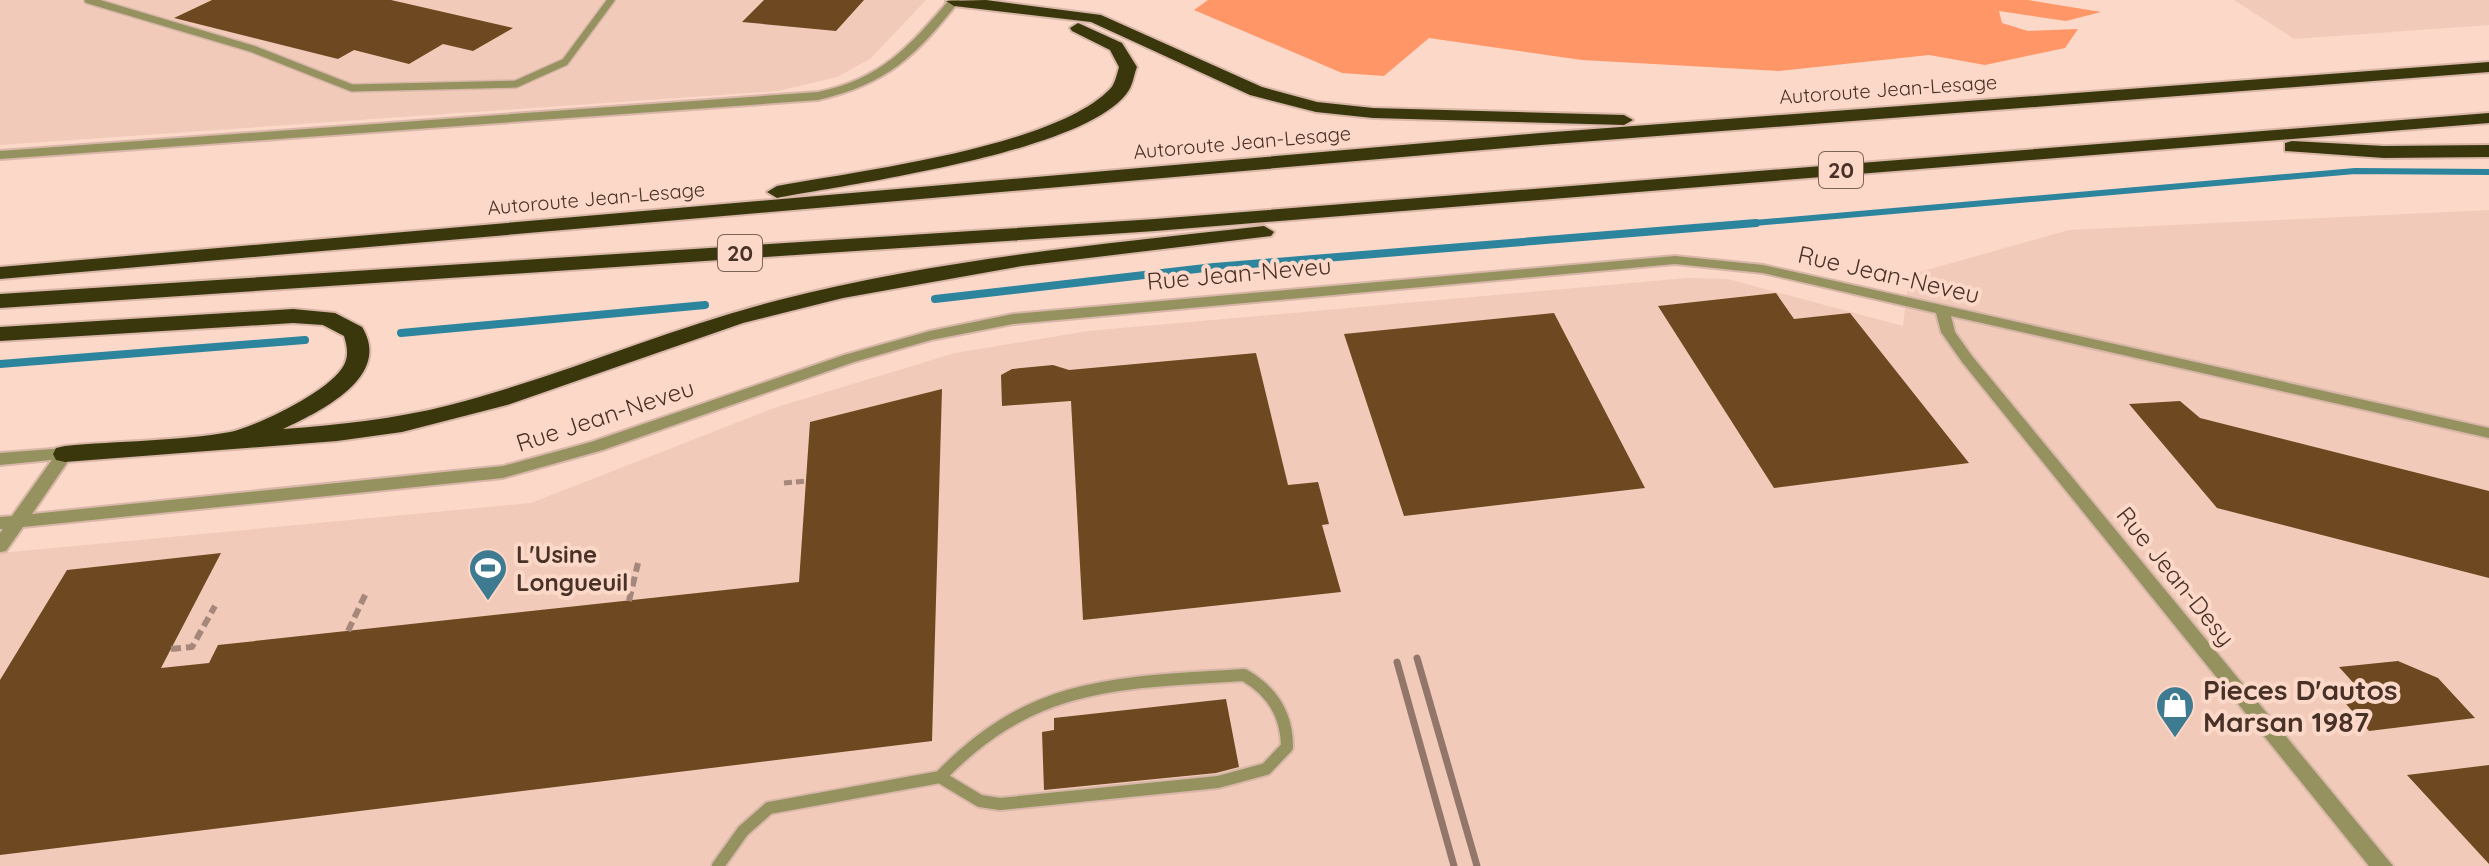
<svg xmlns="http://www.w3.org/2000/svg" width="2489" height="866" font-family="Quicksand,sans-serif">
  <rect width="100%" height="100%" fill="#fcd8c9"/>
  <path fill="#f1cab9" d="M0 0H926L870 59 837 77 778 91 0 145Z
    M2234 0H2489V25L2294 39Z
    M2489 210V866H0V553L531 503 777 407 955 353 1088 331 1687 278 1728 279 1903 326 1909 275 2069 230Z"/>
  <path fill="#ff9667" d="M1208 0H2028L2101 12 2066 21 1999 11 2002 23 2028 31 2078 29 2065 48 1985 65 1929 55 1779 71 1582 60 1429 38 1384 76 1342 73 1194 10Z"/>
  <g fill="none" stroke-linecap="round" stroke-linejoin="round">
    <path stroke="#2d849d" stroke-width="6" d="M1731 225 2355 171 2489 172"/>
    <path stroke="#2d849d" stroke-width="8" d="M935 299 1214 267 1756 223
      M401 333 705 305
      M0 364 305 340"/>
  </g>
  <path fill="#6e4820" d="M212 0H391L513 28 473 51 443 44 409 64 354 50 338 59 174 18Z
    M764 0H864L836 31 742 22Z
    M1776 293 1794 319 1850 313 1969 463 1774 488 1658 306Z
    M1554 313 1645 488 1404 516 1344 334Z
    M1256 353 1288 485 1318 482 1329 524 1322 525 1341 592 1083 620 1071 401 1002 406 1001 375 1012 369 1053 365 1069 370Z
    M942 389 932 741 0 855V680L67 570 221 553 161 668 209 663 218 645 799 582 810 422Z
    M2180 401 2200 418 2489 491V578L2217 508 2129 404Z
    M2398 661 2438 678 2475 718 2369 731 2336 692 2358 688 2339 667Z
    M1226 699 1239 767 1216 773 1044 790 1042 732 1054 730V718Z
    M2489 765V864L2407 775Z"/>
  <g fill="none" stroke-linecap="round" stroke-linejoin="round">
    <defs>
      <path id="service-far1" d="M88 0 253 49 352 88 516 84 565 62 611 0"/>
      <path id="service" d="M1244 675C1272 691 1287 714 1287 747L1266 769 1218 782 1000 804 980 801 940 777C1033 680 1119 683 1244 675Z
        M718 866 743 831 769 808 940 777"/>
      <path id="minor" d="M1675 256 1763 265 2489 428V438L1951 316 1955 332 1972 356 2393 866H2369L1962 362 1941 332 1936 313 1763 273 1675 264 1013 324 931 340 854 362 603 450 503 478 23 527 6 551 0 552V533L3 529H0V517L12 516 59 450 65 448 73 454 32 514 503 466 591 442 844 355 930 331 1013 314Z"/>
      <path id="tertiary" d="M949 0H960C917 55 888 84 818 100L0 159V151L818 92C881 79 909 47 949 0Z
        M65 448 73 454 71 458 0 465V453Z"/>
      <path id="motorway" d="M986 0 1101 15 1262 87 1317 102 1373 108 1624 115 1633 120 1624 125 1373 118 1316 112 1250 95 1091 22 954 6 946 1Z
        M1078 23 1122 43 1137 67C1134 74 1133 84 1129 90 1091 152 849 184 777 198L767 192 777 186C859 171 1054 147 1110 89 1115 84 1117 74 1119 67L1110 50 1072 31 1070 28Z
        M2489 62V72L1541 145 0 279V267L1541 133Z
        M2489 113V123L1155 231 0 308V294L1155 219Z
        M2292 141 2384 146 2489 145V157L2384 158 2285 151V143Z
        M1264 226 1274 232 1271 236 1022 266 843 298 743 323 507 405 402 432 337 441 65 462 56 460 53 454 56 448 65 446C116 441 181 441 230 432 257 426 331 391 344 365 349 355 347 346 344 336L323 325 293 323 0 341V327L293 309 335 313 362 327C393 377 319 412 283 429 339 425 395 419 450 405 562 376 668 328 779 300 938 259 1102 244 1264 226Z"/>
    </defs>
    <use href="#service-far1" stroke="#d8b7a9" stroke-width="10"/>
    <use href="#service" stroke="#d8b7a9" stroke-width="16"/>
    <use href="#minor" stroke="#d8b7a9" stroke-width="4"/>
    <use href="#tertiary" stroke="#d8b7a9" stroke-width="4"/>
    <use href="#motorway" stroke="#d8b7a9" stroke-width="4"/>
    <path stroke="#a5877b" stroke-width="5" stroke-dasharray="8 4" stroke-linecap="butt" d="M784 483 806 481"/>
    <path stroke="#a5877b" stroke-width="6" stroke-dasharray="10 5" stroke-linecap="butt" d="M629 601 638 563
      M348 631 367 591
      M171 649 192 647 215 606"/>
    <use href="#service-far1" stroke="#959260" stroke-width="7"/>
    <use href="#service" stroke="#959260" stroke-width="12"/>
    <use href="#minor" fill="#959260" fill-rule="evenodd"/>
    <use href="#tertiary" fill="#959260" fill-rule="evenodd"/>
    <use href="#motorway" fill="#3b370d" fill-rule="evenodd"/>
    <path stroke="#92766a" stroke-width="7" d="M1417 658 1477 866
      M1397 662 1454 866"/>
  </g>
  <defs>
    <symbol id="stadium-pin" viewBox="-11 -11 22 30"><path d="M0 17L-7.5 6A9.5 9.5 0 1 1 7.5 6Z" fill="#3e7b91" stroke="#fcd8c9"/><path d="M0-5a6.5 5 0 1 0 0 10a6.5 5 0 1 0 0-10ZM-3.5-1.8h7v3.6h-7Z" fill="#fff"/></symbol>
    <symbol id="shop-pin" viewBox="-11 -11 22 30"><path d="M0 17L-7.5 6A9.5 9.5 0 1 1 7.5 6Z" fill="#3e7b91" stroke="#fcd8c9"/><path d="M-5-2.5h2.3a2.7 3.5 0 0 1 5.4 0H5L5.5 6h-11ZM-1.5-2.5h3a1.5 2.3 0 0 0-3 0Z" fill="#fff"/></symbol>
  </defs>
  <g fill-rule="evenodd">
    <use href="#stadium-pin" x="466" y="546" width="44" height="60"/>
    <use href="#shop-pin" x="2153" y="683" width="44" height="60"/>
  </g>
  <g text-anchor="middle" dominant-baseline="central" stroke-width="8" stroke-linejoin="round" paint-order="stroke">
    <g font-size="20" fill="#483127" stroke="#fcd8c9">
      <text transform="translate(1888 89) rotate(-4)">Autoroute Jean-Lesage</text>
      <text transform="translate(1242 142) rotate(-5)">Autoroute Jean-Lesage</text>
      <text transform="translate(596 198) rotate(-5)">Autoroute Jean-Lesage</text>
    </g>
    <g fill="#fcd8c9" stroke="#7e6358" stroke-width="2">
      <rect x="1819" y="152" width="44" height="36" rx="6"/>
      <rect x="718" y="235" width="44" height="36" rx="6"/>
    </g>
    <g font-size="22" font-weight="bold" fill="#483127">
      <text x="1841" y="170">20</text>
      <text x="740" y="253">20</text>
    </g>
    <g font-size="24" fill="#483127" stroke="#fcd8c9">
      <text transform="translate(1239 273) rotate(-5)">Rue Jean-Neveu</text>
      <text transform="translate(1889 274) rotate(13)">Rue Jean-Neveu</text>
      <text transform="translate(605 415) rotate(-18)">Rue Jean-Neveu</text>
      <text transform="translate(2176 576) rotate(51)">Rue Jean-Desy</text>
    </g>
    <g font-size="24" font-weight="bold" fill="#483127" stroke="#fcd8c9" text-anchor="start">
      <text x="516" y="554">L'Usine<tspan x="516" dy="28">Longueuil</tspan></text>
    </g>
    <g font-size="28" font-weight="bold" fill="#483127" stroke="#fcd8c9" text-anchor="start">
      <text x="2203" y="689">Pieces D'autos<tspan x="2203" dy="32">Marsan 1987</tspan></text>
    </g>
  </g>
</svg>
